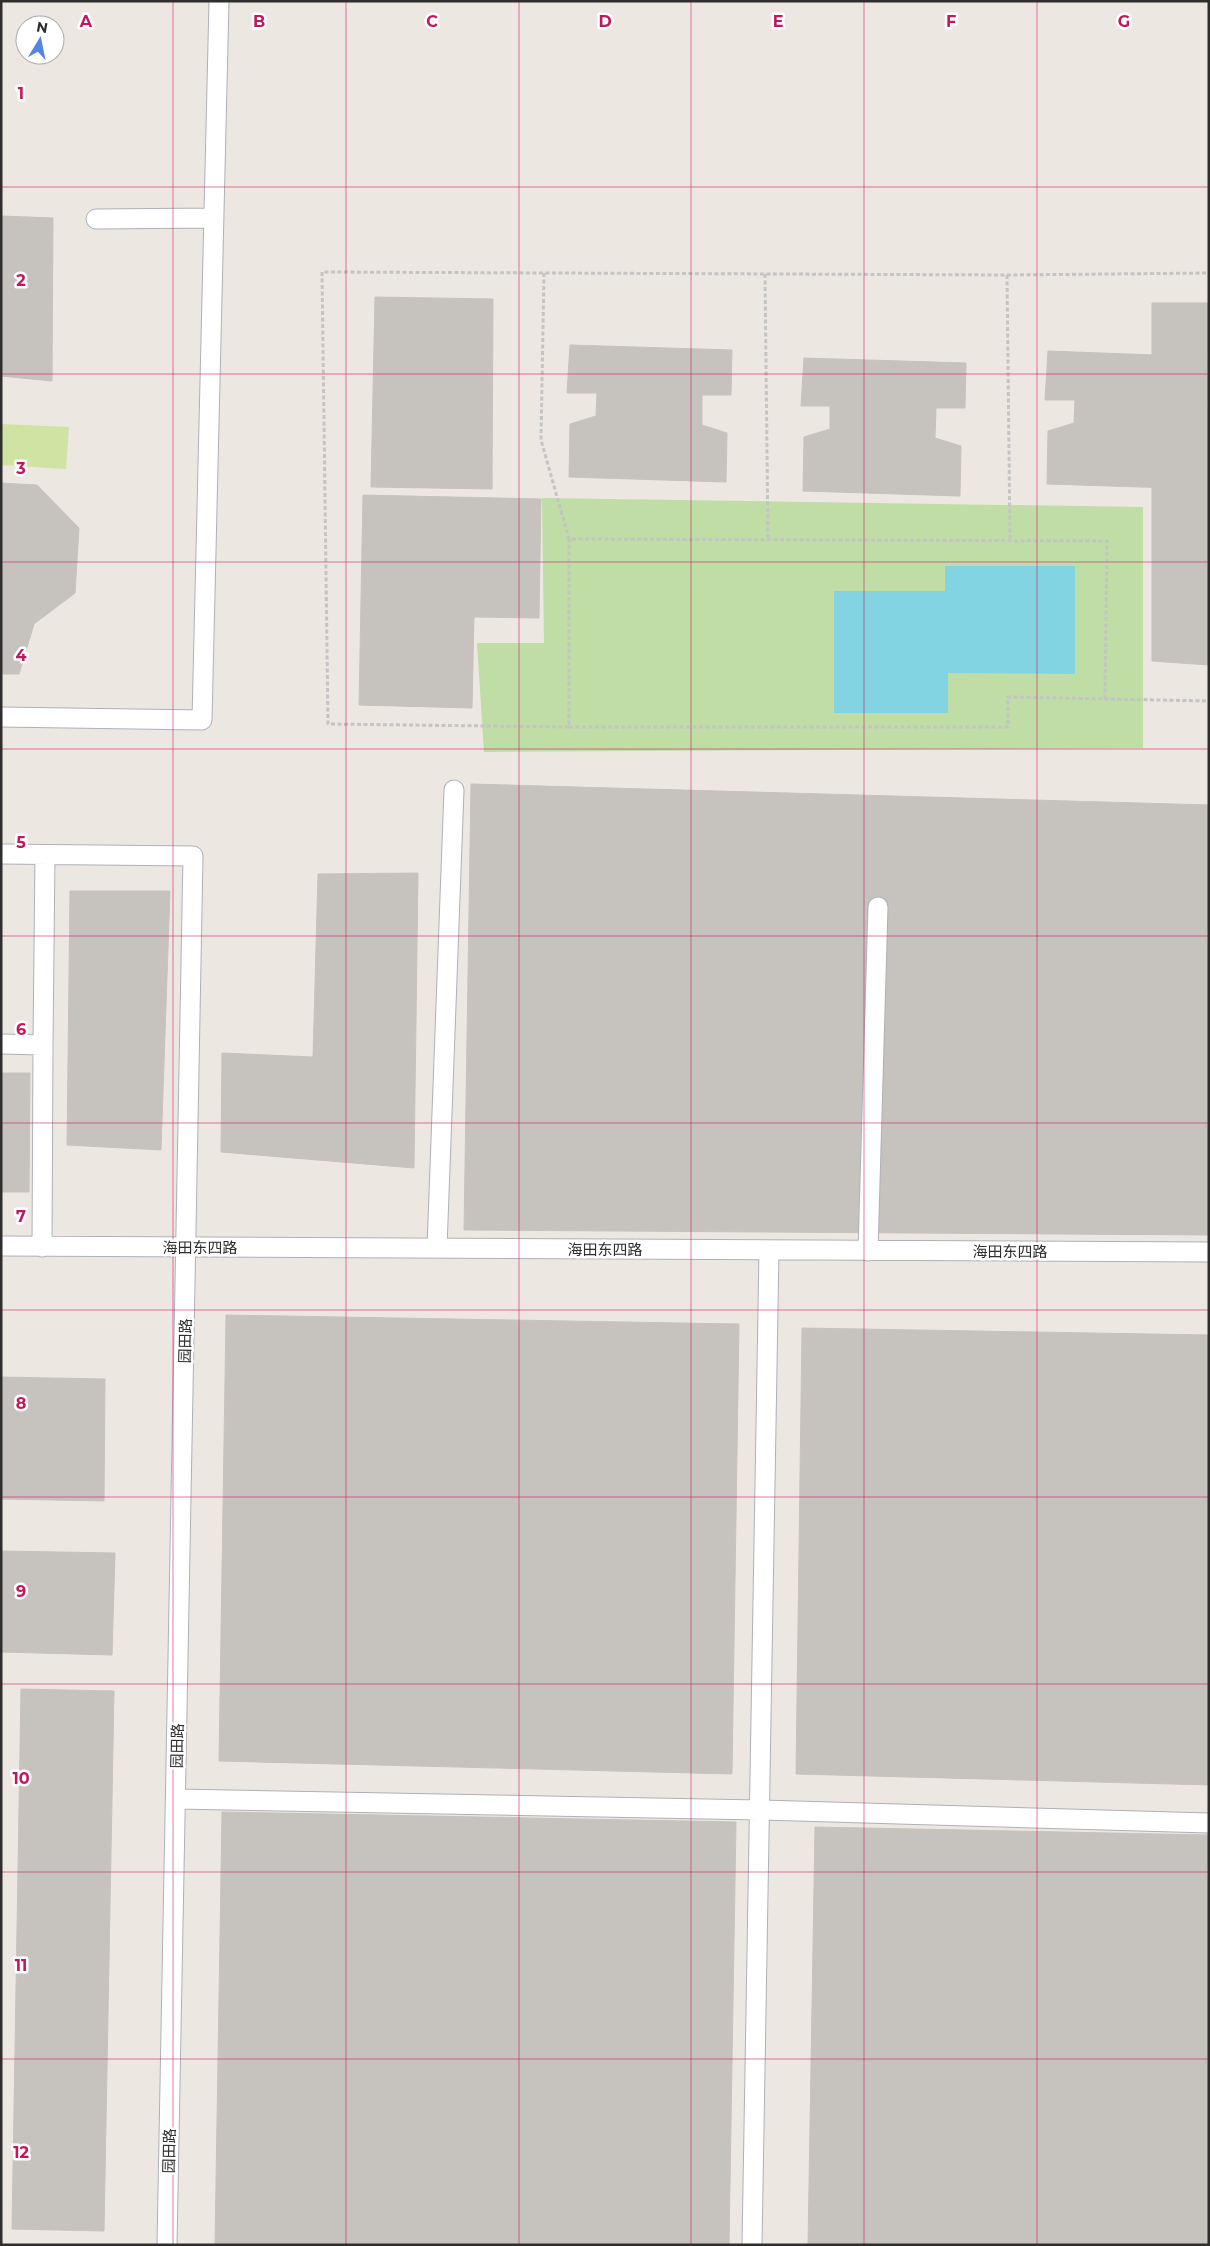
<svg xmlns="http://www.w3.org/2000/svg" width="1210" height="2246" font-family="Montserrat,'Noto Sans SC',sans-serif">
  <rect width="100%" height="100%" fill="#ede7e2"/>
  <path fill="#bfdda5" d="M542 498 1143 507V748L484 752 477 643H544Z"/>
  <path fill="#cfe3a3" d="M1 424 69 427 66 469 1 465Z"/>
  <path fill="#82d4e2" d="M945 566H1075V674L948 673V713H834V591H945Z"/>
  <path fill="#c6c2bd" stroke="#c9c2bc" d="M1 216 53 218 52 381 1 376Z
    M375 297 493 299 492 489 371 487Z
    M1152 303H1209V665L1152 661Z
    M570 345 732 350 731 395H702V425L727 433 726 482 569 477 570 424 596 416 597 393H567Z
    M1048 351 1209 357V401L1180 402V432L1206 440 1204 489 1047 484 1048 431 1074 423 1075 400H1045Z
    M804 358 966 363 965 408H936L935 438 961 446 960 496 803 491 804 437 830 429V406H801Z
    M1 483 37 485 79 528 75 593 34 624 19 674H1Z
    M363 495 541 499 539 618 474 617 472 708 359 705Z
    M471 784 1209 805V1235L464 1230Z
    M418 873 414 1168 221 1152 222 1053 313 1057 318 874Z
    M70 891H170L161 1150 67 1145Z
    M1 1073H30L29 1192H1Z
    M226 1315 739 1324 732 1774 219 1761Z
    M802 1328 1209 1335V1785L796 1774Z
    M1 1377 105 1379 104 1501 1 1499Z
    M1 1551 115 1553 112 1655 1 1652Z
    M21 1689 114 1691 104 2231 12 2229Z
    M222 1812 736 1822 729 2245H215Z
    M815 1827 1209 1835V2245H808Z"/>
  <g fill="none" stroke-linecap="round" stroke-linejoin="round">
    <defs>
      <path id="service" d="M96 219 213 218
        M1 717 202 720 219 1
        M1 854 193 856 167 2245
        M1 1044 43 1045 45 855
        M1 1246 1209 1252
        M42 1247 43 1045
        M437 1248 454 790
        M868 1251 878 907
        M176 1799 759 1810 1209 1823
        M752 2245 769 1250"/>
    </defs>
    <use href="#service" stroke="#aeb1b8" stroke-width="21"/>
    <path stroke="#c4c4c4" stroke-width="3" stroke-dasharray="4 2.5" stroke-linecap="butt" d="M544 273 541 440 569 539
      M765 274 768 540
      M1007 275 1209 273
      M1105 699 1107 541 569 539V727H1008V697L1209 701
      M569 727 328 724 322 272 1007 275 1010 541"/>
    <use href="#service" stroke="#fff" stroke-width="19"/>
  </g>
  <path fill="none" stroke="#c2185b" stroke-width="1" stroke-opacity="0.55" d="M173 1V2245M346 1V2245M519 1V2245M691 1V2245M864 1V2245M1037 1V2245M1 187H1209M1 374H1209M1 562H1209M1 749H1209M1 936H1209M1 1123H1209M1 1310H1209M1 1497H1209M1 1684H1209M1 1872H1209M1 2059H1209"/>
  <g text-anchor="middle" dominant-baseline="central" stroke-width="5" stroke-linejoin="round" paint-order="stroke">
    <g font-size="15" fill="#2e2e2e" stroke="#fff">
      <text x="200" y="1247">海田东四路</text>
      <text x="605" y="1249">海田东四路</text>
      <text x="1010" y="1251">海田东四路</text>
      <text transform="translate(185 1341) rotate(-89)">园田路</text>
      <text transform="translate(177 1746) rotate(-89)">园田路</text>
      <text transform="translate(169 2151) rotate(-89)">园田路</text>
    </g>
  </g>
  <g font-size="16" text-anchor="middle" font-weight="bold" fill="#c2185b" stroke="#fff" stroke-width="5" stroke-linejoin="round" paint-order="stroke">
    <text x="86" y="27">A</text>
    <text x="259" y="27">B</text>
    <text x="432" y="27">C</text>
    <text x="605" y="27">D</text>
    <text x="778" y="27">E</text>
    <text x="951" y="27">F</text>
    <text x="1124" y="27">G</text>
    <text x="21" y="99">1</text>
    <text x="21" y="286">2</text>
    <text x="21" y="474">3</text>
    <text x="21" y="661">4</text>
    <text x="21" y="848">5</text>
    <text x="21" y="1035">6</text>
    <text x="21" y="1222">7</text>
    <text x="21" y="1409">8</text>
    <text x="21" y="1597">9</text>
    <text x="21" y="1784">10</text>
    <text x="21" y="1971">11</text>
    <text x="21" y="2158">12</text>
  </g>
  <rect width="1210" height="2246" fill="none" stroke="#2e2e2e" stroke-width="5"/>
  <g transform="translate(40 40) rotate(10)"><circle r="24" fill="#ffffff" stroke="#ababab"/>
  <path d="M0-4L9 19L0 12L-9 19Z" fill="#5683e6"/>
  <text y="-8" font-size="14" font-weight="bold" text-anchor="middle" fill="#2e2e2e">N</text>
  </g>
</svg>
